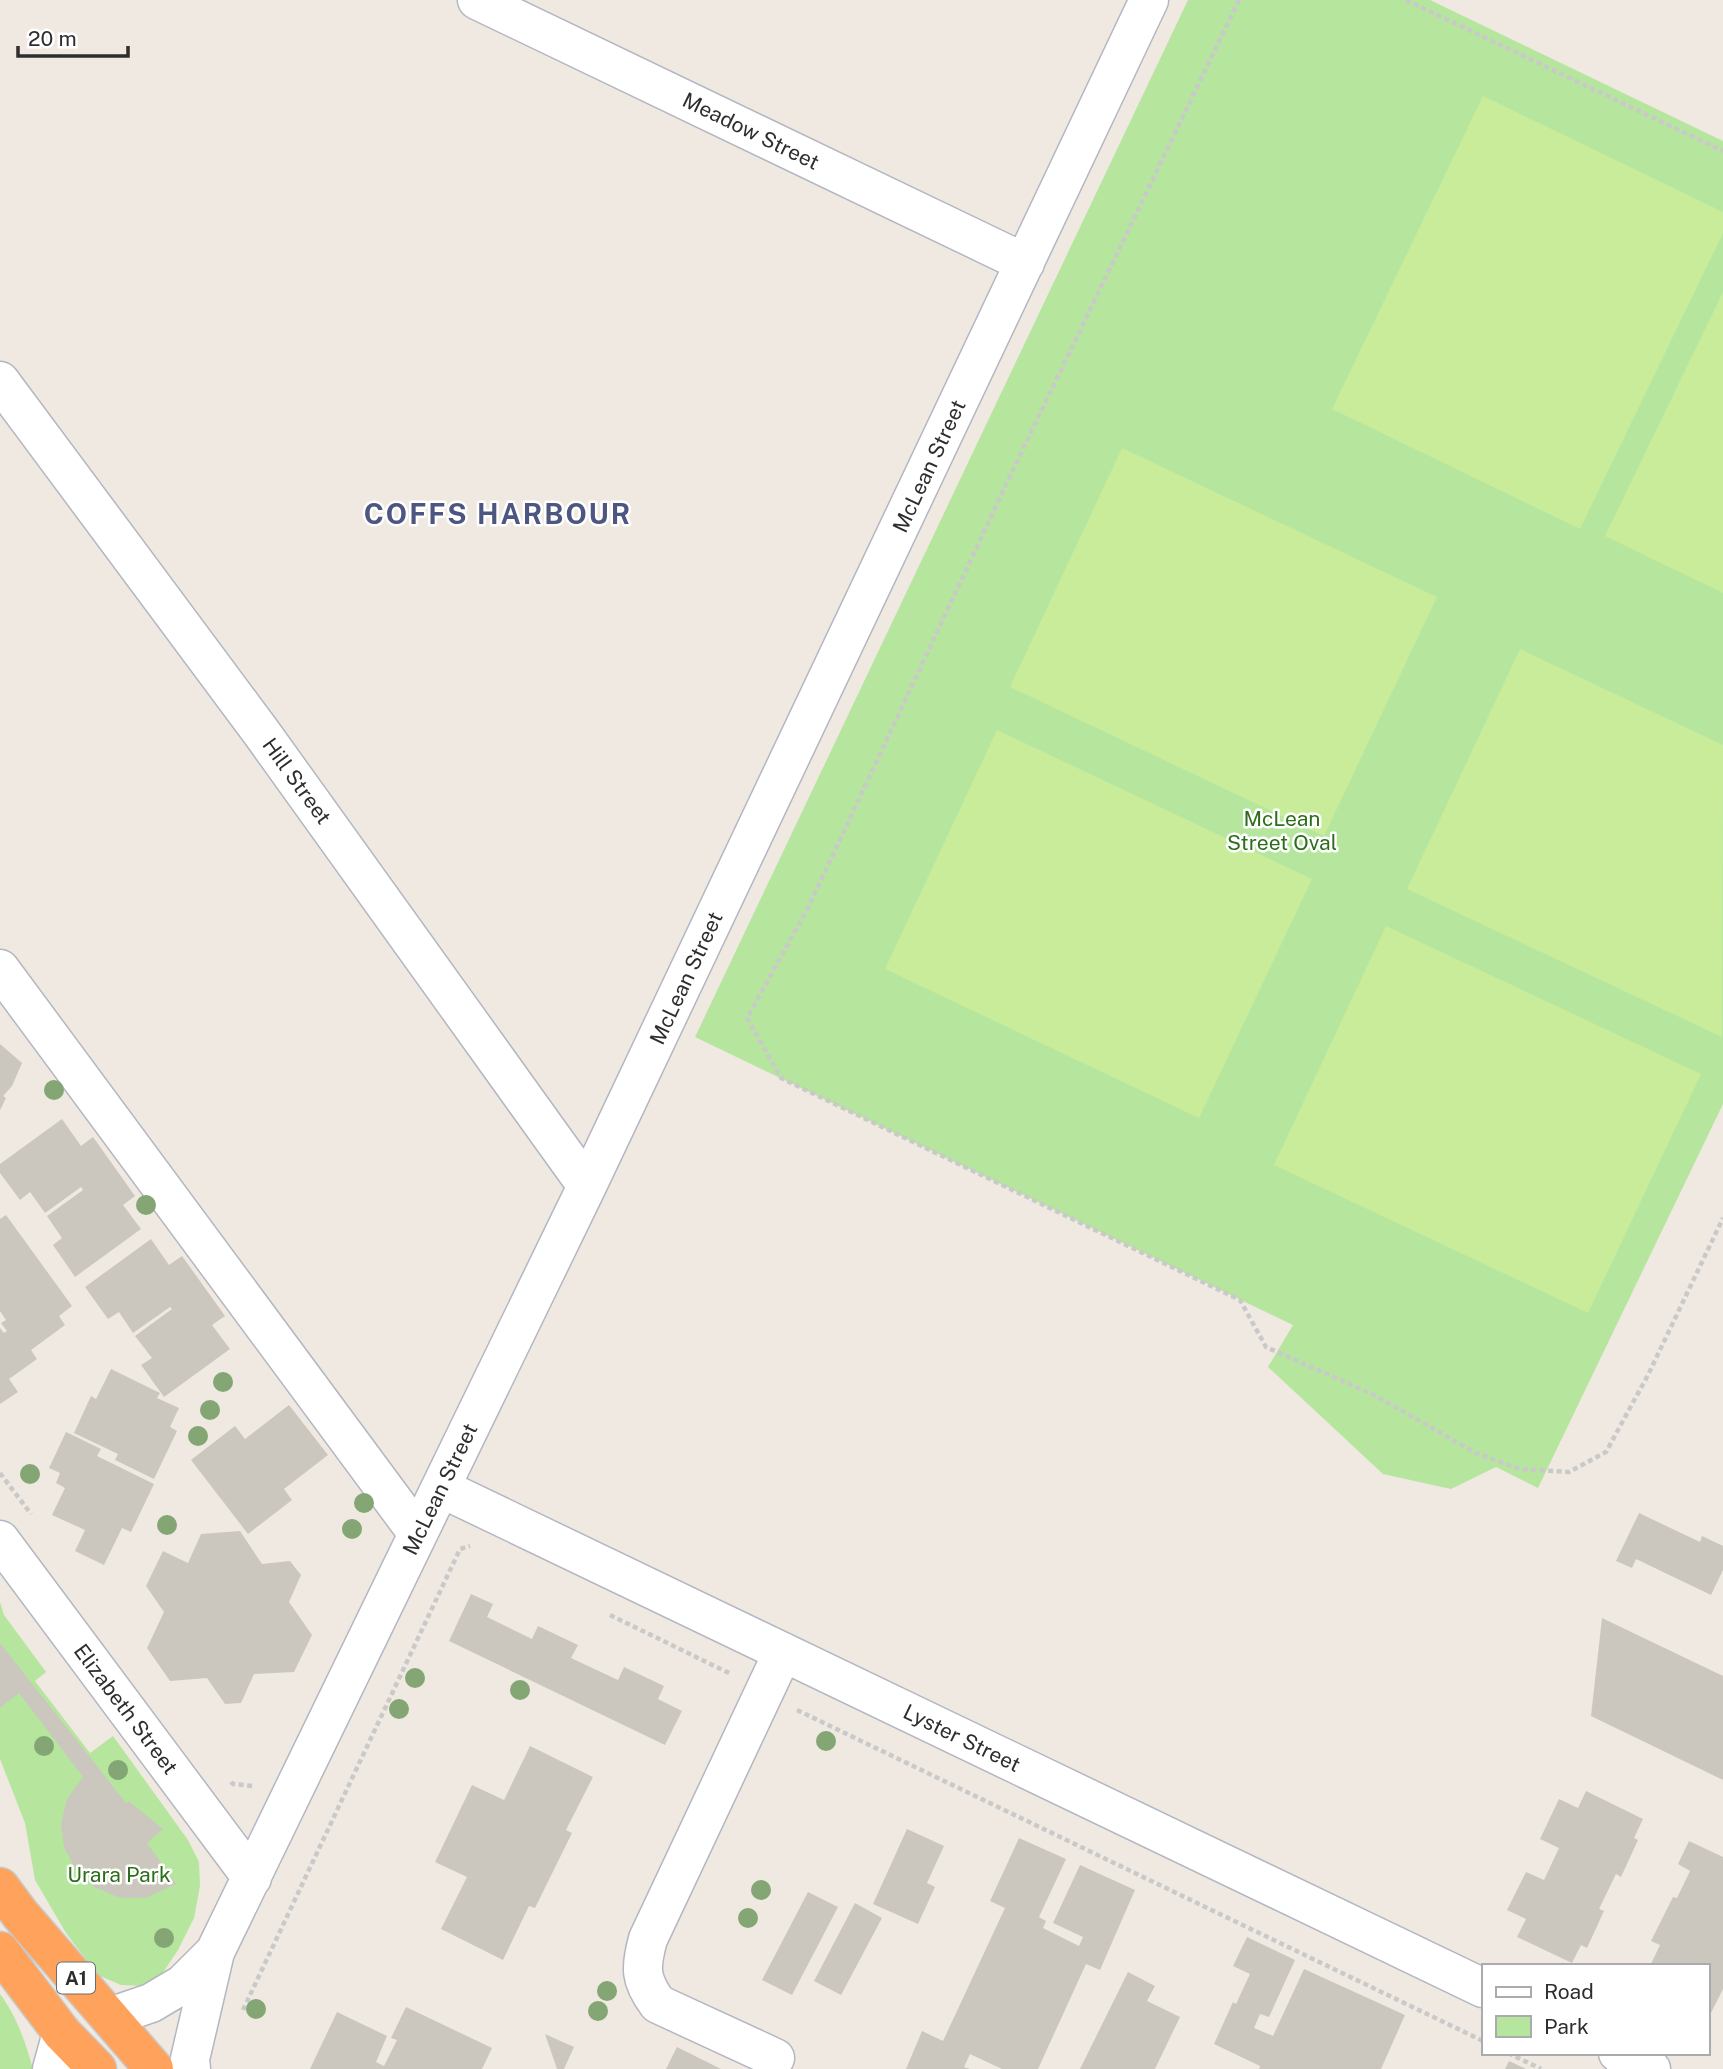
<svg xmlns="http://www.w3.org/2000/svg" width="1723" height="2069" font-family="'Public Sans',sans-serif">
  <rect width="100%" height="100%" fill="#efe9e1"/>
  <path fill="#b6e59e" d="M1188 0H1430L1723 141V1104L1538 1488 1496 1467 1451 1489 1383 1474 1268 1367 1293 1325 695 1037Z
    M0 1602 4 1615 46 1672 35 1681 90 1753 113 1736 188 1840 199 1862 200 1886 194 1918 178 1950 162 1974 141 1986 121 1985 98 1975 66 1933 35 1880 25 1823 0 1759Z
    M0 1994C17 2017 25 2041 33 2069H0Z"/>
  <path fill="#c9ec9a" d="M1483 96 1723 212V233L1580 529 1332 409Z
    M1723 292V593L1605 536Z
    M1122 448 1437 597 1324 836 1010 687Z
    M1520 649 1723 745 1722 1037 1407 889Z
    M997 730 1312 879 1199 1118 885 969Z
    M1386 926 1701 1074 1588 1313 1274 1165Z"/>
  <path fill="#cbc7bf" d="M0 1044 22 1063 12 1086 3 1096 6 1098 0 1110Z
    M62 1119 81 1146 93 1137 135 1196 123 1205 141 1229 75 1277 53 1245 62 1238 47 1216 83 1190 81 1187 45 1213 30 1192 20 1200 0 1173V1164Z
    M6 1215 72 1306 59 1316 65 1325 31 1350 37 1359 9 1379 18 1392 0 1404V1328L4 1333 7 1331 1 1323 6 1320 0 1311V1219Z
    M151 1239 169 1265 182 1256 225 1316 212 1325 230 1349 164 1397 141 1365 152 1358 135 1336 172 1309 170 1307 133 1333 119 1312 108 1319 85 1287Z
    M111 1369 160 1393 157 1398 179 1408 170 1427 177 1431 154 1479 115 1460 118 1454 74 1433 91 1396 96 1399Z
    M289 1405 328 1455 284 1489 292 1500 248 1534 191 1460 235 1426 245 1439Z
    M66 1432 101 1449 97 1456 154 1484 131 1532 122 1528 104 1565 75 1551 85 1530 52 1515 65 1488 56 1483 60 1473 49 1468Z
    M1639 1513 1700 1542 1702 1536 1723 1546V1570L1711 1595 1636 1559 1632 1568 1616 1561Z
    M240 1531 262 1564 290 1561 301 1575 289 1602 312 1635 294 1672 254 1674 241 1703 225 1704 207 1678 170 1681 147 1648 164 1612 146 1586 163 1551 188 1563 201 1534Z
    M471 1594 493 1604 487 1617 532 1639 538 1626 578 1645 571 1658 618 1680 624 1667 664 1686 658 1699 682 1711 665 1745 449 1641Z
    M1602 1618 1723 1676V1780L1591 1716Z
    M0 1643 126 1803 129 1801 163 1829 147 1843 176 1884 146 1898H120L92 1886 77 1872 64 1847 61 1824 67 1799 83 1777 19 1693 0 1708Z
    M530 1746 593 1777 566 1830 572 1833 535 1908 529 1906 503 1960 441 1929 467 1877 435 1862 472 1785 504 1800Z
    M1586 1791 1643 1819 1634 1838 1638 1840 1621 1877 1616 1874 1599 1909 1604 1911 1587 1948 1581 1945 1572 1963 1517 1937 1526 1919 1507 1910 1526 1872 1544 1880 1559 1848 1540 1839 1559 1799 1578 1808Z
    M907 1829 944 1846 927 1883 935 1887 918 1924 873 1904Z
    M1019 1838 1066 1859 1039 1917 1046 1921 1043 1928 1079 1946 1083 1937 1053 1923 1080 1865 1135 1890 1100 1970 1086 1964 1038 2069H1002L970 2054 964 2067 970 2069H906L922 2031 943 2041 1005 1908 990 1901Z
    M1689 1841 1723 1857V1989L1711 2013 1707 2011V1966H1650L1660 1945 1651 1941 1673 1897 1677 1898 1690 1871 1678 1864Z
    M808 1892 838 1907 792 1995 762 1980Z
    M855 1903 882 1918 841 1995 814 1981Z
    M1247 1937 1295 1960 1269 2017 1260 2014 1254 2028 1273 2036 1304 1969 1405 2015 1381 2069H1259L1260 2066 1214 2044 1233 2002 1236 2004 1250 1974 1233 1966Z
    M1128 1972 1155 1986 1147 2001 1180 2017 1155 2069H1080Z
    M406 2007 492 2048 482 2069H310L337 2012 387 2036 376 2062 384 2066 397 2040 391 2038Z
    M545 2034 574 2047 564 2069H557Z
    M677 2047 721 2069H666Z
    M1509 2061 1526 2069H1505Z"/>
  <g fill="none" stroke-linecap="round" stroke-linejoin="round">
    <defs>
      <path id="minor" d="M477 0 1025 263
        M0 381 261 732 587 1186
        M0 969 418 1534
        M441 1488 1483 1988
        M0 1540 252 1878
        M110 2017 151 2003 183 1984 215 1952
        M1618 2053 1651 2069
        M775 2058 658 2004C640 1980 640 1968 648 1939L783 1652
        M52 2069 62 2033
        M191 2069 190 2059 215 1952 587 1186 1149 0"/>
      <path id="highway" d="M0 1887 20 1914 154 2069
        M0 1951 62 2033 97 2069"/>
    </defs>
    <use href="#minor" stroke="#b4b7c1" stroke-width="41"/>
    <use href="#highway" stroke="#c9c9c9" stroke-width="41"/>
    <path stroke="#c9c9c9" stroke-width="4.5" stroke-dasharray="5 3.5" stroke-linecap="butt" d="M1239 0 1010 476 809 906 747 1018 781 1078 1240 1300 1266 1347 1374 1395 1476 1453 1520 1469 1569 1472 1606 1452 1648 1375 1723 1218
      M1406 0 1723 151
      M0 1473 31 1514
      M610 1615 731 1674
      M797 1710 1483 2041
      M231 1782 233 1784 253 1786
      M243 2010 460 1549 470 1546
      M1508 2053 1541 2069"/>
    <use href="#minor" stroke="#fff" stroke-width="38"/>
    <use href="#highway" stroke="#ffa35c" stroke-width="38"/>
  </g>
  <g fill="#84a574">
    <circle cx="54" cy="1090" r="10"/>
    <circle cx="146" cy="1205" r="10"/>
    <circle cx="223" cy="1382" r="10"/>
    <circle cx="210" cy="1410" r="10"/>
    <circle cx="198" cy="1436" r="10"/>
    <circle cx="30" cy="1474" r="10"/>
    <circle cx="364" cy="1503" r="10"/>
    <circle cx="167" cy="1525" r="10"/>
    <circle cx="352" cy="1529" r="10"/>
    <circle cx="415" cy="1678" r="10"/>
    <circle cx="520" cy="1690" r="10"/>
    <circle cx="399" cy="1709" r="10"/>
    <circle cx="826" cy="1741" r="10"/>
    <circle cx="44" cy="1746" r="10"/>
    <circle cx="118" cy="1770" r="10"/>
    <circle cx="761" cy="1890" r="10"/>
    <circle cx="748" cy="1918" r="10"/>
    <circle cx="164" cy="1938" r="10"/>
    <circle cx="607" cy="1991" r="10"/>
    <circle cx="256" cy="2009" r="10"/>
    <circle cx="598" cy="2011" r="10"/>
  </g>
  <g text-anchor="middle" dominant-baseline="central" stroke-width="5" stroke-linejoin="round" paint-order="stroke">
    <rect fill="#fff" stroke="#6d6d6d" stroke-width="2" x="57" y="1962.5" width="38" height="31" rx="5"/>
    <g font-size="19" font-weight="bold" fill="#2e2e2e">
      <text x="76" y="1978">A1</text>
    </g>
    <g font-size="21" fill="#2e2e2e" stroke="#fff">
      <text transform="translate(751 131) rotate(26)">Meadow Street</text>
      <text transform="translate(929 466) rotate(-65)">McLean Street</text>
      <text transform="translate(297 781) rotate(54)">Hill Street</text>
      <text transform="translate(686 978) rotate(-65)">McLean Street</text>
      <text transform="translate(440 1489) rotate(-64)">McLean Street</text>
      <text transform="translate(126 1709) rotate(53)">Elizabeth Street</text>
      <text transform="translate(962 1738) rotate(26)">Lyster Street</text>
    </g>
    <g font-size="21" fill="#2c6e1b" stroke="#fff">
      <text x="1282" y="818">McLean<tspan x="1282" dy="24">Street Oval</tspan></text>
      <text x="119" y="1874">Urara Park</text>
    </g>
    <g font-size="28" font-weight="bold" letter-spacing="2" fill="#4d5680" stroke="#fff">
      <text x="498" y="513">COFFS HARBOUR</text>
    </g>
  </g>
  <rect x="1482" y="1964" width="228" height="91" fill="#ffffff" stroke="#ababab" stroke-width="2"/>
  <rect x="1496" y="1987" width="35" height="10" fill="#ffffff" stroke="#ababab" stroke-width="2"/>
  <text x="1544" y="1999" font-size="21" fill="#2e2e2e">Road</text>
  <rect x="1496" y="2016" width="35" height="21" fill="#b6e59e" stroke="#ababab" stroke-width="2"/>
  <text x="1544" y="2034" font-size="21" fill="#2e2e2e">Park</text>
  <path d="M18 46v10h110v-10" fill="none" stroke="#2e2e2e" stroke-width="3.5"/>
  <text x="28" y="46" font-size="21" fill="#2e2e2e" stroke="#ffffff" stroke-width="5" paint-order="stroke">20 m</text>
</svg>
